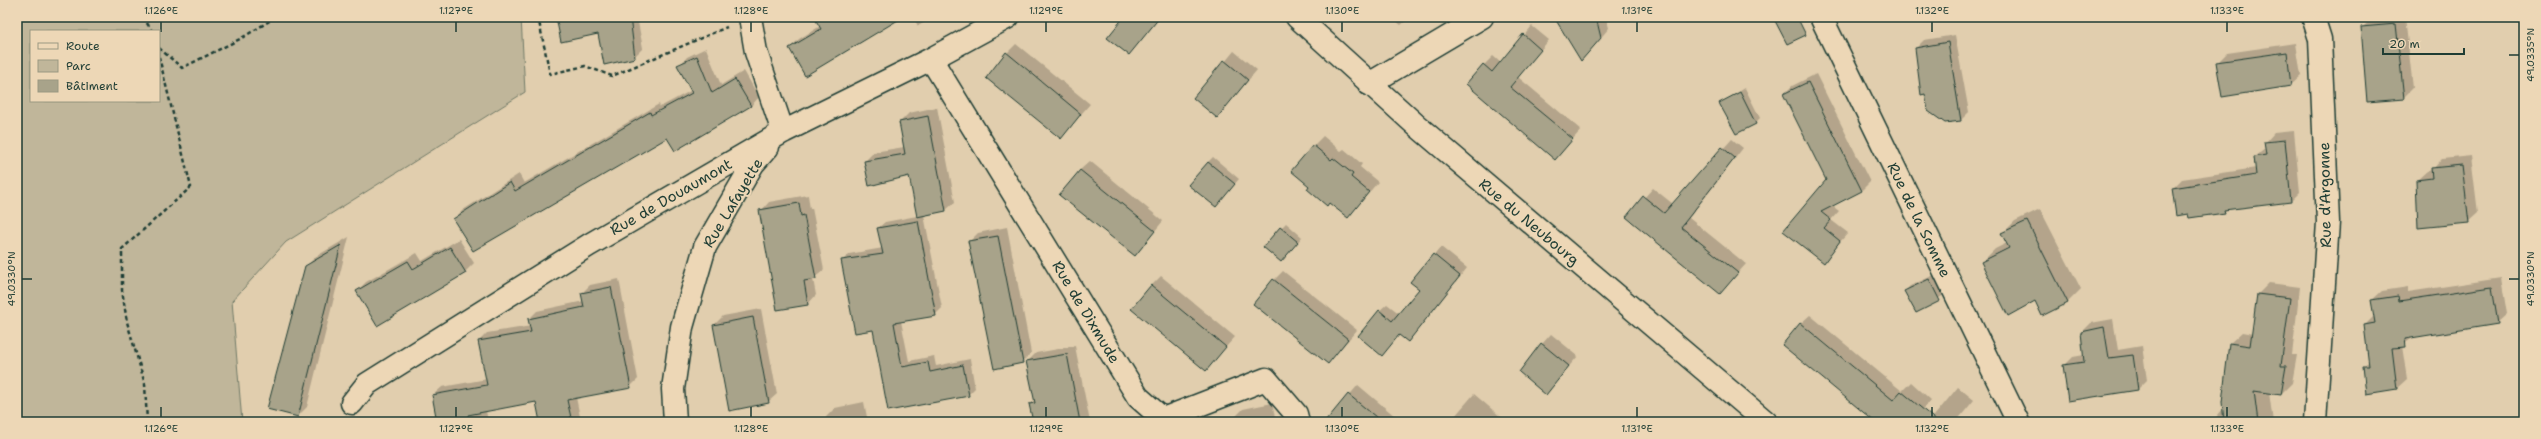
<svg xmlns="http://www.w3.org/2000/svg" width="2541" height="439" font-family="'Shantell Sans',sans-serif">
  <rect width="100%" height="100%" fill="#e1ceae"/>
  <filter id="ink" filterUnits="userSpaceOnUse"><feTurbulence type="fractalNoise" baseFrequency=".025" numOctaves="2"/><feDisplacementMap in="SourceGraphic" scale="8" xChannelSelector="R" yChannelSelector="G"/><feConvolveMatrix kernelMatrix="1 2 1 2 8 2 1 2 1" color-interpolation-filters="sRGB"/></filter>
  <g filter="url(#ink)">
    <path fill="#c0b69a" stroke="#707a67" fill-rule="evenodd" d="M17 17H521L525 92 286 242 232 301 242 422H17ZM31 31H159V101H31Z"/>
    <path fill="#0003" d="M559 17H637L643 48 634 57 599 32Z
      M835 17H901L790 48 799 39Z
      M913 17H934L918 26Z
      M1126 17H1161L1128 54Z
      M1391 17H1410L1401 25Z
      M1556 17H1606L1609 28 1582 60Z
      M1684 17H1697L1686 23Z
      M1746 17H1759L1749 22Z
      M2369 17H2405L2413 88 2403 98 2362 28 2370 20Z
      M1532 26 1549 40 1518 77 1581 130 1564 149 1484 65 1493 56 1501 63Z
      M1955 35 1969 112 1961 120 1916 48 1924 40Z
      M2296 43 2301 76 2291 85 2222 96 2217 63 2227 53Z
      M1016 44 1090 104 1061 137 1007 53Z
      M706 48 721 85 744 71 759 97 751 106 454 219 463 210 519 174 524 183 659 104 660 107 692 90 679 66 687 57Z
      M1234 51 1257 70 1217 117 1195 98Z
      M1816 74 1870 182 1862 190 1831 205 1839 211 1831 220 1848 233 1823 261 1784 230 1827 180 1784 94 1792 86Z
      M1745 88 1760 118 1755 123 1721 103Z
      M937 107 955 202 946 210 924 215 942 308 935 315 901 321 909 361 934 356 936 366 970 359 975 388 968 395 889 410 874 329 842 261 849 254 883 248 878 228 885 222 917 216 910 175 865 161 874 152 904 147 900 122 909 113Z
      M2294 131 2300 192 2291 201 2228 208 2224 212 2173 188 2182 179 2256 168 2255 157 2266 148 2265 143 2274 133Z
      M1323 136 1341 151 1344 149 1362 164 1360 167 1378 182 1348 217 1311 186 1313 146Z
      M1732 139 1743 148 1689 218 1746 264 1720 293 1627 217 1653 188 1673 204Z
      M2471 156 2478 213 2468 222 2417 180 2427 171 2432 170 2442 159Z
      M1213 157 1239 179 1220 201 1208 162Z
      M1090 161 1163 221 1135 255 1080 170Z
      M808 195 810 209 812 208 824 270 813 279 816 295 808 304 778 309 761 211 769 202Z
      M2040 209 2081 289 2068 302 2043 315 2036 300 1982 262 1995 249 2007 243 2002 234 2015 221Z
      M1286 223 1302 237 1286 256 1281 228Z
      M1007 227 1031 353 1022 362 970 241 978 233Z
      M349 237 307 407 298 416 306 267 315 257Z
      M459 239 474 263 465 272 357 291 366 282 417 253 422 261Z
      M1441 247 1467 268 1415 333 1400 334 1389 347 1379 311 1387 304 1400 314 1420 289 1412 282Z
      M1283 271 1357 330 1328 363 1274 280Z
      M1934 275 1944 295 1916 312 1905 291 1910 286Z
      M1161 276 1235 337 1206 369 1151 286Z
      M2501 278 2507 314 2497 323 2415 336 2402 346 2407 379 2397 388 2367 393 2364 367 2369 361 2365 325 2375 315 2372 300 2382 291 2408 287V292Z
      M619 279 638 379 630 387 576 397 581 422H541L537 401 486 410 488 422H438L433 395 442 387 487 379 479 341 487 333 531 326 529 319 537 311 584 301 582 293 590 285Z
      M2269 283 2300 287 2292 355H2297L2292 383 2281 394 2269 392 2273 422H2212L2223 409 2230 343 2242 332 2253 334 2258 294Z
      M761 309 777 394 768 402 714 325 723 316Z
      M1810 315 1902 391 1911 382 1931 400 1913 422H1877L1800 324Z
      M2113 319 2118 350 2142 346 2147 380 2138 389 2064 366 2073 357 2084 355 2082 332 2091 323Z
      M1551 334 1578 356 1546 393 1542 344Z
      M1075 346 1090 422H1034L1031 404 1035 399 1027 362 1036 353Z
      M1358 385 1402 422H1335L1330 418Z
      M1958 387 1974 400 1956 422 1930 421Z
      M1474 394 1507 422H1461L1454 417Z
      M864 402 868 422H827L826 417 835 408Z
      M1272 403 1276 422H1234L1233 419 1243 409Z
      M2524 416V422H2512L2516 418Z"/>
    <path fill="#a8a38a" stroke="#1f3d34" d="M556 17H630L635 58 604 65 598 34 561 42Z
      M814 17H903L805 76 789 48 821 29Z
      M1124 17H1160L1129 55 1107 38Z
      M1554 17H1596L1601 38 1581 61Z
      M1773 17H1797L1806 35 1787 44Z
      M2396 24 2404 99 2367 102 2361 27Z
      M1523 34 1541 50 1510 87 1573 139 1555 160 1466 84 1483 64 1492 72Z
      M1948 42 1961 121 1945 123 1928 111 1925 94 1921 95 1915 48Z
      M1006 52 1081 114 1061 139 986 78Z
      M2287 52 2291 86 2222 97 2216 62Z
      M697 56 712 93 735 79 751 106 675 151 667 138 473 251 453 219 510 182 515 191 650 112 651 115 692 93 677 65Z
      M1224 60 1248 80 1217 118 1193 98Z
      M1808 82 1862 191 1821 212 1831 220 1824 228 1840 241 1824 263 1783 231 1826 180 1783 94Z
      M1740 92 1756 124 1736 134 1719 103Z
      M928 116 946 211 917 217 909 176 869 186 864 161 905 154 899 122Z
      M2285 140 2291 202 2224 210 2225 213 2189 218 2188 214 2176 216 2172 188 2256 175 2254 157 2266 155 2264 142Z
      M1313 145 1331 160 1333 158 1353 174 1351 177 1369 192 1348 218 1329 203 1327 206 1307 189 1309 186 1291 171Z
      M1722 147 1735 158 1681 227 1738 273 1720 294 1626 217 1643 196 1664 213Z
      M1208 162 1235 184 1216 207 1188 185Z
      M2462 165 2469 223 2418 228 2416 180 2432 178 2431 168Z
      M1080 170 1155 231 1135 256 1059 195Z
      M799 203 801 216 804 215 816 279 804 281 808 305 777 310 759 210Z
      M918 221 936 316 894 323 902 367 928 362 930 372 963 365 969 396 888 411 873 330 855 333 841 260 883 254 877 228Z
      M2027 221 2068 303 2042 316 2035 301 2008 316 1981 262 2009 248 2001 233Z
      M1280 227 1298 242 1281 262 1263 247Z
      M998 236 1023 363 994 369 968 241Z
      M341 245 298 417 267 409 305 266Z
      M450 247 466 273 377 326 356 291 408 261 413 269Z
      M1433 254 1460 276 1408 342 1399 335 1382 356 1358 336 1379 310 1392 321 1419 289 1410 282Z
      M1273 279 1348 339 1328 364 1253 304Z
      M1929 279 1940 301 1916 313 1904 291Z
      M1151 285 1226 347 1206 371 1131 309Z
      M611 287 631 388 567 400 572 422H540L536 402 468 415 469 422H437L432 395 487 385 478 341 531 332 528 319 584 307 581 293Z
      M2492 287 2498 324 2405 339 2406 347 2392 348 2397 389 2366 394 2363 366H2369L2364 325 2375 323 2371 300 2398 296 2399 301Z
      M2257 294 2290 298 2281 366H2286L2281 395 2254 391 2258 422H2224L2222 402 2229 343 2250 346Z
      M753 317 769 403 729 411 713 325Z
      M1800 323 1893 400 1901 391 1938 422H1875L1782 345Z
      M2104 327 2109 358 2133 355 2138 390 2068 401 2063 365 2084 362 2081 332Z
      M1541 343 1569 366 1546 395 1519 372Z
      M1067 354 1080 422H1033L1029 404 1035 403 1026 361Z
      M1348 394 1382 422H1325Z"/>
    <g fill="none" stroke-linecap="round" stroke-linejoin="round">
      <defs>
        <path id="street" d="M750 17 756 52 783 132
          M1297 17 1416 125 1766 422
          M1821 17 2018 422
          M2313 17 2320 39 2328 222 2315 422
          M931 59 1138 397 1163 419 1266 379 1296 414 1298 422
          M1369 84 1482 17
          M352 403 367 384 589 245 783 132 931 59 1008 17
          M675 422 673 389 682 327 705 247 753 164 768 147"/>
      </defs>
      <use href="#street" stroke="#1f3d34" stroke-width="25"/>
      <path stroke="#1f3d34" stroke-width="2.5" stroke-dasharray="4 3" stroke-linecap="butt" d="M143 17 152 31
        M538 17 550 74 585 66 612 76 727 27
        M159 48 182 68 240 39 276 17
        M147 422 145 384 127 322 122 290V249L191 187 159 57"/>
      <use href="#street" stroke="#edd7b6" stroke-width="22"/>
    </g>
  </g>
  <path fill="none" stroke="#1f3d34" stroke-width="1.5" d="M161 22V32M456 22V32M751 22V32M1046 22V32M1342 22V32M1637 22V32M1932 22V32M2227 22V32M2509 55H2519M22 279H32M2509 279H2519M161 407V417M456 407V417M751 407V417M1046 407V417M1342 407V417M1637 407V417M1932 407V417M2227 407V417"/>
  <g text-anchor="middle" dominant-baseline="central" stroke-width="4" stroke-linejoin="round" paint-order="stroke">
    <g font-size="15" fill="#1f3d34" stroke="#edd7b6">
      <text transform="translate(2325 195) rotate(-91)">Rue d'Argonne</text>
      <text transform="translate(671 197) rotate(-30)">Rue de Douaumont</text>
      <text transform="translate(733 203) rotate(-59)">Rue Lafayette</text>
      <text transform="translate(1919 220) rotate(64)">Rue de la Somme</text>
      <text transform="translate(1529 222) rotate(40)">Rue du Neubourg</text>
      <text transform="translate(1086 312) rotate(59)">Rue de Dixmude</text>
    </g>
  </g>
  <rect width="2541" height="439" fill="none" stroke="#edd7b6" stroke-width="44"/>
  <rect x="30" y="30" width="130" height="72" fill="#edd7b6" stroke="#9b9982"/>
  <rect x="38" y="43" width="20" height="6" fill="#edd7b6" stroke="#9b9982"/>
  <text x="66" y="50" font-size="12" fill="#1f3d34">Route</text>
  <rect x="38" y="60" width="20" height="12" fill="#c0b69a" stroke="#9b9982"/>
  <text x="66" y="70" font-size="12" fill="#1f3d34">Parc</text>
  <rect x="38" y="80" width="20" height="12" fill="#a8a38a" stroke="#9b9982"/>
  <text x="66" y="90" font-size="12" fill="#1f3d34">Bâtiment</text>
  <path d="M2383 48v6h81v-6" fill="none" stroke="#1f3d34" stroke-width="2"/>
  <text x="2389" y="48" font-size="12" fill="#1f3d34" stroke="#edd7b6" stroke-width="3" paint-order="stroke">20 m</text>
  <rect x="22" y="22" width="2497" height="395" fill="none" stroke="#1f3d34" stroke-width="1.5"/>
  <g font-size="10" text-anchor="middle" fill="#1f3d34">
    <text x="161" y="14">1.126°E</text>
    <text x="456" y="14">1.127°E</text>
    <text x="751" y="14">1.128°E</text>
    <text x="1046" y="14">1.129°E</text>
    <text x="1342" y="14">1.130°E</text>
    <text x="1637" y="14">1.131°E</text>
    <text x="1932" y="14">1.132°E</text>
    <text x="2227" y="14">1.133°E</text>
    <text transform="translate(2530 55) rotate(-90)" y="4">49.0335°N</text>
    <text transform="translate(11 279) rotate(-90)" y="4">49.0330°N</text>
    <text transform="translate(2530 279) rotate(-90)" y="4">49.0330°N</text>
    <text x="161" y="432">1.126°E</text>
    <text x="456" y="432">1.127°E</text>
    <text x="751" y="432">1.128°E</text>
    <text x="1046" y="432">1.129°E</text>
    <text x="1342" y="432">1.130°E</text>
    <text x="1637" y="432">1.131°E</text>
    <text x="1932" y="432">1.132°E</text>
    <text x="2227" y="432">1.133°E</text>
  </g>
</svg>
